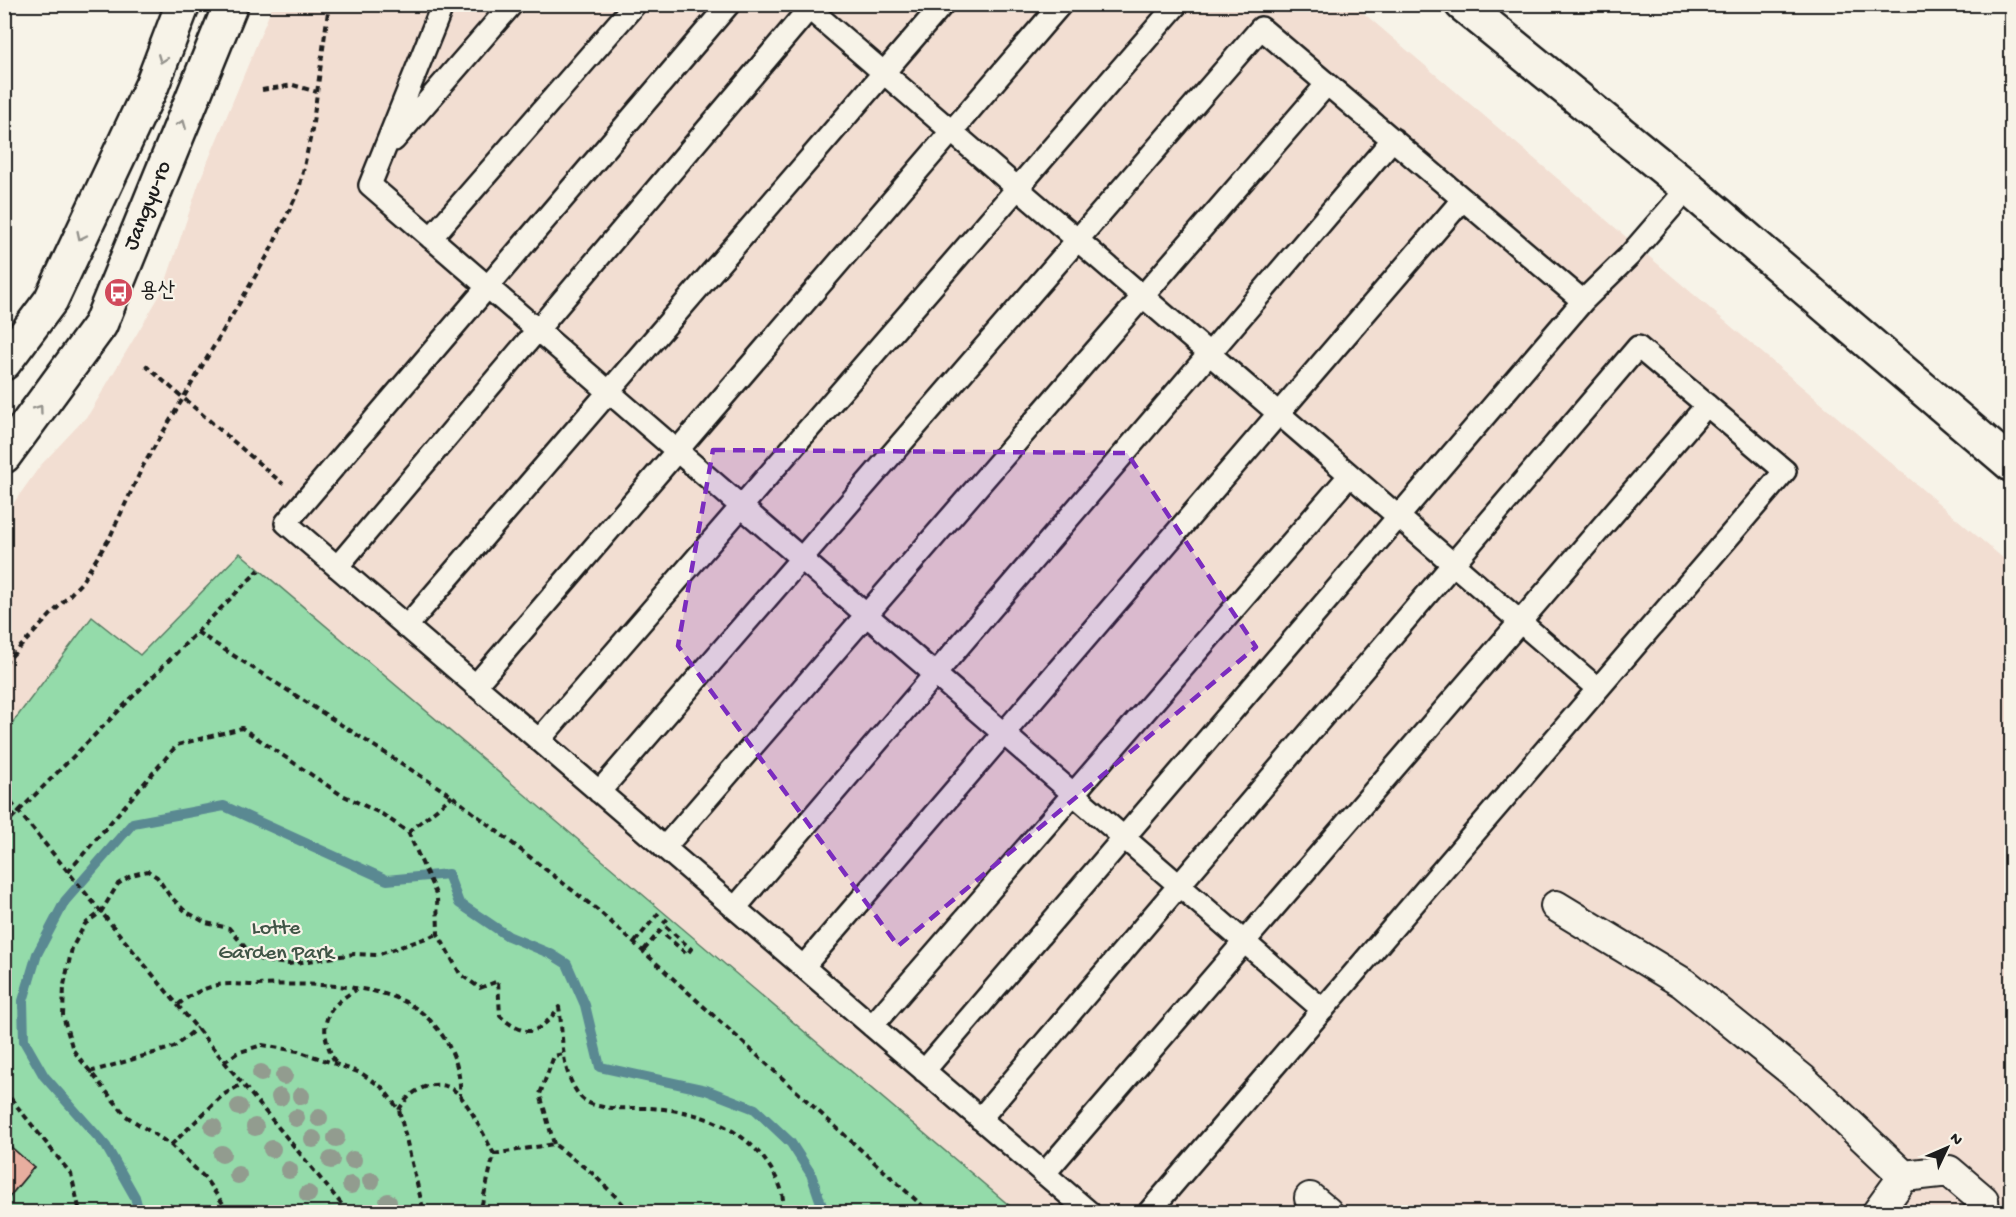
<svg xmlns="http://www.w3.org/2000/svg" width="2016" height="1217" font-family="'Gochi Hand','Poor Story',sans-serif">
  <rect width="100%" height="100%" fill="#f7f3e8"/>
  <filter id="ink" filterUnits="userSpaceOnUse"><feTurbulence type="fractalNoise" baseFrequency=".0167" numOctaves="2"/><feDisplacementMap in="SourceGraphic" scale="12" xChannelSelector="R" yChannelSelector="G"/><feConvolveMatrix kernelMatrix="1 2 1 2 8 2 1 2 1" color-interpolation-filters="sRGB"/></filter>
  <g filter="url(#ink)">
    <path fill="#f2ded2" d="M273 5H1354L2011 565V1212H5V515L40 466 89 414 163 290 200 180Z"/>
    <path fill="#94dbaa" stroke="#587c63" stroke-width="1.5" d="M240 553 1017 1212H5V1203L34 1167 5 1141 4 734 92 617 140 655Z"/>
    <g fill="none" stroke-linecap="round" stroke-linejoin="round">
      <path stroke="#5a8992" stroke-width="10" d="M139 1212 135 1197 106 1146 44 1076 24 1041 23 1001 37 954 65 901 133 823 224 806 387 880 448 874 459 903 508 936 551 954 567 964 585 1005 600 1067 706 1090 755 1109 791 1143 811 1174 824 1212"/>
    </g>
    <path fill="#e7ae9f" stroke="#1c1c1c" stroke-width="1.5" d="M4 1141 34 1167 4 1203Z"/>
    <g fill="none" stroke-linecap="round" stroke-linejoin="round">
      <defs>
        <path id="service" d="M443 4 370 185 1323 1010
          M729 4 286 523 1089 1212
          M804 4 1598 689
          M394 140 512 4
          M431 238 635 4
          M337 567 813 4
          M406 627 943 4
          M475 686 1061 4
          M539 740 1177 4
          M599 792 1261 28 1583 301
          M664 848 1327 84
          M735 908 1393 139
          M803 967 1463 199
          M872 1026 1350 475
          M924 1071 1583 301 1629 256 1688 188
          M980 1119 1638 347 1785 471 1149 1212
          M1044 1174 1707 405"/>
        <path id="pedestrian" d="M1556 906 1683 983 1803 1080 1904 1176 1949 1171 1983 1200 1984 1212
          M1310 1198 1327 1212
          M1878 1212 1904 1176"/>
        <path id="minor" d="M1462 4 1688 188 2012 465"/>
        <g id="secondary">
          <path d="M4 363 51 300 152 85 183 4"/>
          <path id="s1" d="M4 456 100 325 231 4"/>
        </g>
      </defs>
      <use href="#service" stroke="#1c1c1c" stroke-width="26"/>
      <use href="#pedestrian" stroke="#1c1c1c" stroke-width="34"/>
      <use href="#minor" stroke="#1c1c1c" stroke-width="38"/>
      <use href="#secondary" stroke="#1c1c1c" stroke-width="38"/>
      <path stroke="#1c1c1c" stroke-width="4" stroke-dasharray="6 4.5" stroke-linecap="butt" d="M262 90 293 85 317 92
        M145 365 283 484
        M197 632 452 796 600 912 929 1212
        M4 664 81 583 109 539 143 466 269 253 299 190 312 130 329 4
        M4 794 348 1212
        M4 826 259 570
        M409 832 452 796
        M68 872 177 745 242 728 340 794 382 814 408 832 437 896 438 934 460 974 480 988 498 981 500 1016C526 1039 539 1035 559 1007 564 1038 559 1067 579 1095 592 1113 629 1107 649 1108 704 1110 757 1132 780 1186 783 1193 783 1204 785 1212
        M635 942 661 910
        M644 950 660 931 687 954 691 949 663 924 669 917
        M178 1005C189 995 204 988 218 985 230 983 243 985 255 985 300 984 379 981 417 1009 444 1029 462 1062 460 1095
        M224 1062 237 1053 262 1045 298 1051 361 1073 383 1088 399 1110 424 1212
        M335 1062C318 1029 322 1009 356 990
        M90 1072 174 1047 197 1028
        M4 1090 71 1174 80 1212
        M399 1110C410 1088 442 1073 461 1097 474 1113 484 1136 494 1154L480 1212
        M554 1144 540 1094 554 1056 563 1054
        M171 1145 223 1095 242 1084
        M494 1154 554 1144 592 1173 631 1212
        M169 1204 171 1212
        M229 1212 204 1177 171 1145 126 1116 73 1050 63 1016 64 985 72 948 85 924 101 912 118 884 132 875 148 871 157 877 169 895 185 911 206 923 229 928 249 952 263 961 289 964 354 954 377 955 438 934"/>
      <use href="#service" stroke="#f7f3e8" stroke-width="21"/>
      <use href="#pedestrian" stroke="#f7f3e8" stroke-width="30"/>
      <use href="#minor" stroke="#f7f3e8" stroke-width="33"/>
      <use href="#secondary" stroke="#f7f3e8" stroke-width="33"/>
    </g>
    <g fill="#929c8f">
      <circle cx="261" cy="1073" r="9"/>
      <circle cx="284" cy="1076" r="9"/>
      <circle cx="301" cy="1096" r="9"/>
      <circle cx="280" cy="1097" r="9"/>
      <circle cx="239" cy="1107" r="9"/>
      <circle cx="296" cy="1118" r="9"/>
      <circle cx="319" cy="1118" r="9"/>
      <circle cx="213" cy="1127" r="9"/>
      <circle cx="255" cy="1127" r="9"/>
      <circle cx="336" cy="1138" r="9"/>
      <circle cx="313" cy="1139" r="9"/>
      <circle cx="272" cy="1149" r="9"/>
      <circle cx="222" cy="1154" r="9"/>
      <circle cx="331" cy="1160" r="9"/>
      <circle cx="353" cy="1160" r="9"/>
      <circle cx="289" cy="1170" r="9"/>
      <circle cx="238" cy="1175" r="9"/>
      <circle cx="371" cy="1181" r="9"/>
      <circle cx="351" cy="1185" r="9"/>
      <circle cx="308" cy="1194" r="9"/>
      <circle cx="388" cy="1202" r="9"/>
    </g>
    <defs><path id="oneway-chevron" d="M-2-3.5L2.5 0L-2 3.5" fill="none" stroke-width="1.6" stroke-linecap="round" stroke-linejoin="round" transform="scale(1.5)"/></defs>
    <g stroke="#94928c">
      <use href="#oneway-chevron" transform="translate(162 59) rotate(111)"/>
      <use href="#oneway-chevron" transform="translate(182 124) rotate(-68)"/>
      <use href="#oneway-chevron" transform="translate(81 236) rotate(115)"/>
      <use href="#oneway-chevron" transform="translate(39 409) rotate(-54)"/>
    </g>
  </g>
  <path fill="#7b2cbf" fill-opacity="0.2" stroke="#7b2cbf" stroke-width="4.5" stroke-dasharray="12 8" stroke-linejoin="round" d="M713 450 1127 453 1256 647 898 946 678 646Z"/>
  <defs>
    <symbol id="bus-disc" viewBox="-11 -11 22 22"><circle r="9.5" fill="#d1495b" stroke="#f7f3e8"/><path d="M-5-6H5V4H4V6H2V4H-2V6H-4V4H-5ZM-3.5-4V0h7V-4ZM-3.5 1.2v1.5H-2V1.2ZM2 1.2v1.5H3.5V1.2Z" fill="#fff"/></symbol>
  </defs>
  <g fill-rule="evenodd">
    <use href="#bus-disc" x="102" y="276" width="33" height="33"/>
  </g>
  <g text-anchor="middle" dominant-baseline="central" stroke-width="4.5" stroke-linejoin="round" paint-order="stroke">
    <g font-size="22" fill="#1c1c1c" stroke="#f7f3e8">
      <text stroke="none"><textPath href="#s1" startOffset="291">Jangyu-ro</textPath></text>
    </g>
    <g font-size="22" fill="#1c1c1c" stroke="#f7f3e8" text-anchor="start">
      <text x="140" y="292">용산</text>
    </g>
    <g font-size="22" fill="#405547" stroke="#f7f3e8">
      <text x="276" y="929">Lotte<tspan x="276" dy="25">Garden Park</tspan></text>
    </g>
  </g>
  <rect width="2016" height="1217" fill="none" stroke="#f7f3e8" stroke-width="24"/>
  <rect x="12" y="12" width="1992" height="1193" fill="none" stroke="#1c1c1c" stroke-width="2" filter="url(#ink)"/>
  <g transform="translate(1947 1148) rotate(46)" stroke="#f7f3e8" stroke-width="4.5" paint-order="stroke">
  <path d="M0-4.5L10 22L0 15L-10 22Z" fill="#1c1c1c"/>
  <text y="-9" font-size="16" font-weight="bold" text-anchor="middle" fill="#1c1c1c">N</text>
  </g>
</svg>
